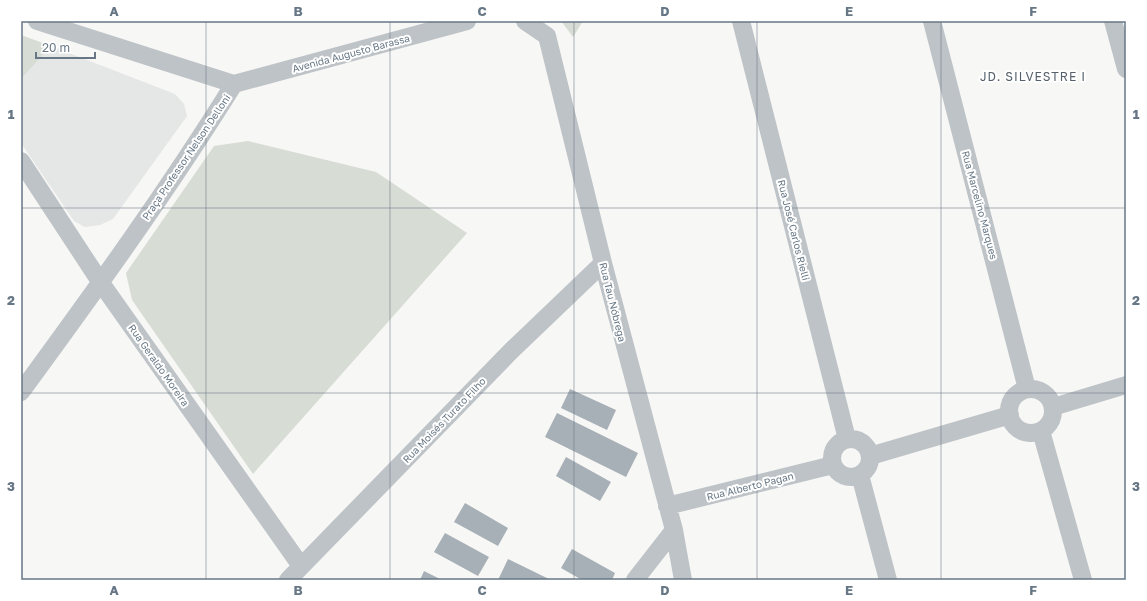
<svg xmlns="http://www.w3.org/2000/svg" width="1147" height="601" font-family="'Golos Text',sans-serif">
  <rect width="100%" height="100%" fill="#f7f7f5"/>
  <path fill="#e5e6e6" d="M51 46 175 94 184 104 187 116 113 219 100 225 85 227 74 221 21 143V79Z"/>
  <path fill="#d7dcd4" d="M561 21H583L573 37Z
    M21 35 51 46 21 79Z
    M248 141 376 172 467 233 253 474 132 300 126 273 214 146Z"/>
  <path fill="#a7b0b6" d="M570 389 616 410 607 430 561 408Z
    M557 413 638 453 626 477 545 437Z
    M566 457 611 482 600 501 556 476Z
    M465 503 508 528 498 546 454 522Z
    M445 533 489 557 478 576 434 552Z
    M572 549 615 573 612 580H582L561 568Z
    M508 559 551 580H498Z
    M424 571 442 580H420Z"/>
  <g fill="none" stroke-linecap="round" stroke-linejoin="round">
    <path stroke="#bec3c7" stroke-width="18" d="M37 21 234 84
      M525 21 547 36 603 263 674 530 683 580
      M741 21 847 439
      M932 21 1027 389
      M1113 21 1126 69
      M234 84 467 21
      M21 161 101 283 301 566
      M1009 411a22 22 0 1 1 44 0a22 22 0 1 1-44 0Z
      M21 392C95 291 168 190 234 84
      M1053 407 1126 385
      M1041 431 1083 580
      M832 458a19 19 0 1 1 38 0a19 19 0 1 1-38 0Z
      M870 456 1010 415
      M860 475 888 580
      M667 506 833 465
      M288 580 511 351 603 263
      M635 580 674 530"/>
  </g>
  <path fill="none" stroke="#677785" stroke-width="1" stroke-opacity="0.55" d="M206 21V580M390 21V580M574 21V580M757 21V580M941 21V580M21 208H1126M21 393H1126"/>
  <g text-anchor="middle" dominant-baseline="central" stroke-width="4" stroke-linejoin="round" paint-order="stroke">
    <g font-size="10" fill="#677785" stroke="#fff">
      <text transform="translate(351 53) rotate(-15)">Avenida Augusto Barassa</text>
      <text transform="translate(186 157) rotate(-56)">Praça Professor Nelson Delloni</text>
      <text transform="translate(980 205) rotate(75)">Rua Marcelino Marques</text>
      <text transform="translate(794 230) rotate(76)">Rua José Carlos Rielli</text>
      <text transform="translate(613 302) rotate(76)">Rua Tau Nóbrega</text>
      <text transform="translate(159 365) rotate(55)">Rua Geraldo Moreira</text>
      <text transform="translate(444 420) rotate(-46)">Rua Moisés Turato Filho</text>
      <text transform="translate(750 486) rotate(-14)">Rua Alberto Pagan</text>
    </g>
    <g font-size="12" letter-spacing="1" fill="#55606a" stroke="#fff">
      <text x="1033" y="76">JD. SILVESTRE I</text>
    </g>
  </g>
  <rect width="1147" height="601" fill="none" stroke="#ffffff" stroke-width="44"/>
  <path d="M36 52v6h59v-6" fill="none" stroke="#677785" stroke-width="2"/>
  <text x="42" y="52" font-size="12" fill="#677785" stroke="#ffffff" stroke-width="3" paint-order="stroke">20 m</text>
  <rect x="22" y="22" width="1103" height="557" fill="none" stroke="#677785" stroke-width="1.5"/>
  <g font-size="13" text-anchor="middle" font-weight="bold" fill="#677785">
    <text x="114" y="16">A</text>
    <text x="298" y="16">B</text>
    <text x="482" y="16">C</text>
    <text x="665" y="16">D</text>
    <text x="849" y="16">E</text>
    <text x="1033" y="16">F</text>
    <text x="11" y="119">1</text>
    <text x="1136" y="119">1</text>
    <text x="11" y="305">2</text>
    <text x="1136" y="305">2</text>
    <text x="11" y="491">3</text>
    <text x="1136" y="491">3</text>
    <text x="114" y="595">A</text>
    <text x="298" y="595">B</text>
    <text x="482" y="595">C</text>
    <text x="665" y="595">D</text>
    <text x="849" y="595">E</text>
    <text x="1033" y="595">F</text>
  </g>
</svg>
